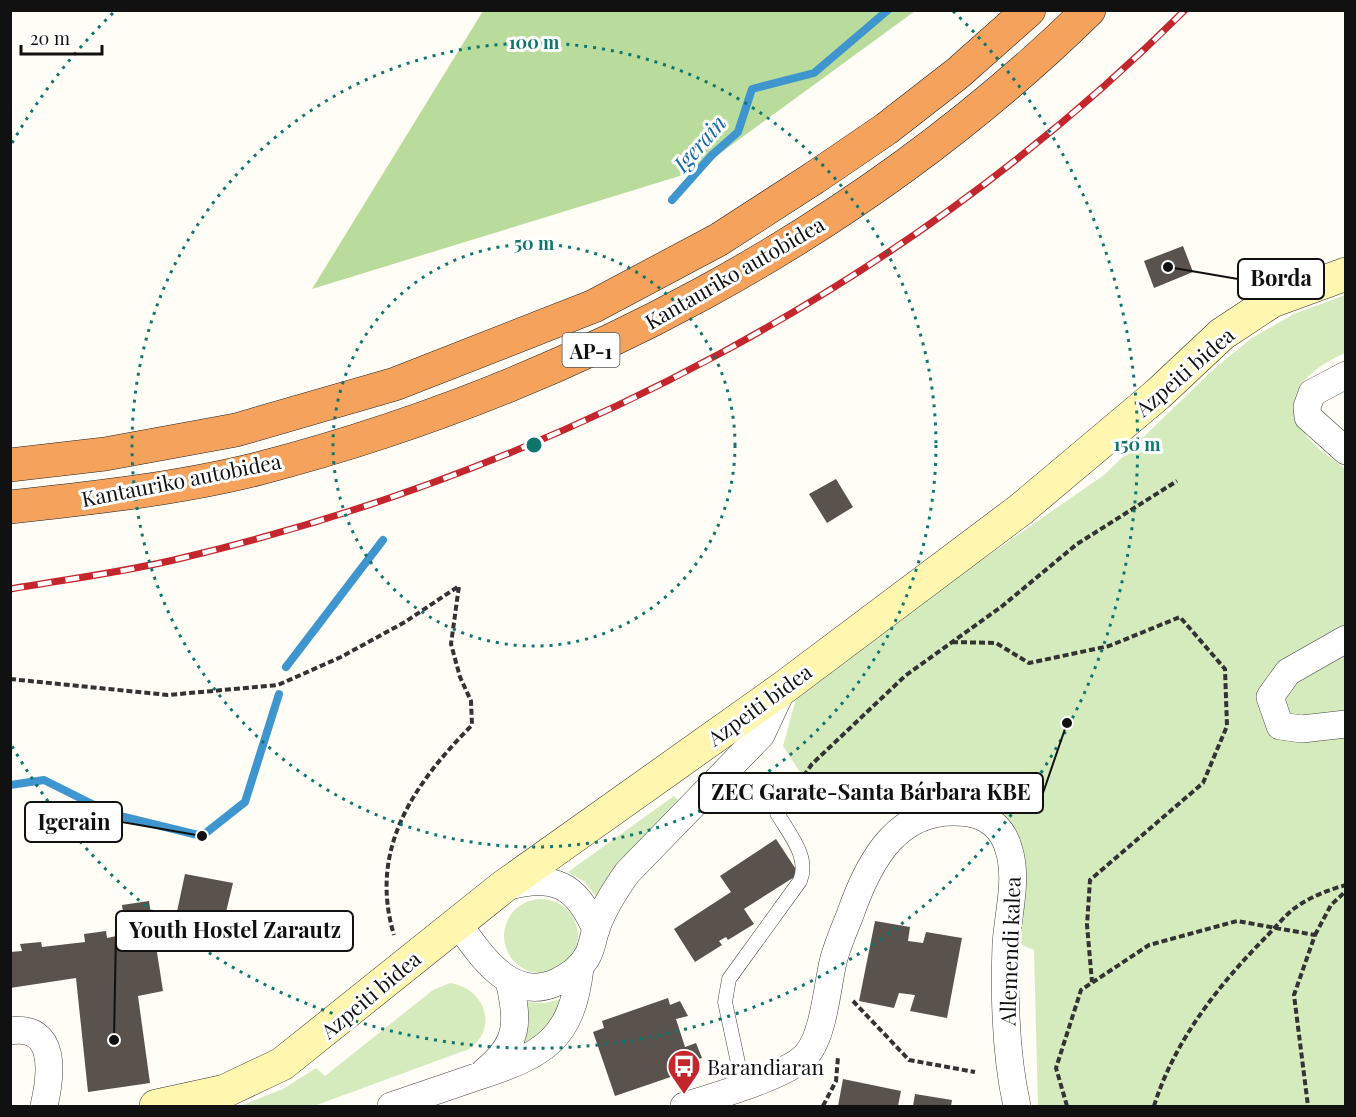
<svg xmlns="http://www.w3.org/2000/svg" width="1356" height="1117" font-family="'Playfair Display',serif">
  <rect width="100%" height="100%" fill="#fffdf5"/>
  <path fill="#d5ebbd" d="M1345 295V353C1304 371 1273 402 1313 443 1322 453 1335 460 1345 469V1106H1038L1034 950 1014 942 1008 820 988 805 932 803 902 812 870 810 813 792 783 746 796 699 973 566 1104 475 1215 368 1252 338 1294 314Z
    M674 796 678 800 621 862 597 898 585 882 568 872Z
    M504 936a37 37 0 1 1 74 0a37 37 0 1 1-74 0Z
    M450 983C485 988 499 1028 469 1049L314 1106H240L283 1089 316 1068 325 1076 433 990Z
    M565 998 546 1031 525 1043 529 1023 526 1002 545 1003Z"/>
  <path fill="#b9dc9c" d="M483 11V10L915 11 696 171 312 289Z"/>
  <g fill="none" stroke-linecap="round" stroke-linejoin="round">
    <path stroke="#3f96cf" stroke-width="8" d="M672 200 712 155 738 132 752 89 814 73 888 10
      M286 667 383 540
      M10 785 44 780 112 814 202 836 245 802 279 694"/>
  </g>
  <path fill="#5a524d" d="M1183 246 1193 272 1154 288 1144 261Z
    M836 479 853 507 827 523 809 494Z
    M776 839 799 874 744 909 754 924 728 940 726 937 719 941 722 945 695 962 674 929 731 892 720 876Z
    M185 874 233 883 222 929 209 926 207 942 172 935Z
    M149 901 163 991 138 996 150 1083 88 1092 76 978 10 988V952L22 951 20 944 41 942 42 947 85 942 84 934 106 931 107 938 126 934 122 905Z
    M875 921 910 927 908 941 923 943 926 932 962 938 947 1018 910 1011 915 995 899 993 894 1008 859 1001Z
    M668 998 670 1005 680 1001 688 1016 676 1019 685 1047 696 1043 702 1058 690 1062 694 1069 615 1096 593 1032 604 1028 602 1021Z
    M843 1079 901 1091 898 1106H838Z
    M915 1094 952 1100 951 1106H913Z"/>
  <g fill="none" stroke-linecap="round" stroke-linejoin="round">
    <defs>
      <path id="lane" d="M743 1086 725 1002 729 979 800 881C810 857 789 834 777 813"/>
      <path id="street" d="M1346 375 1312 393 1307 407 1308 417 1346 451
        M1346 639 1288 672 1270 697 1280 726 1302 729 1346 724
        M505 887C553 874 576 883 596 930
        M457 922C479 953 511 1004 557 982 570 976 581 968 588 955 592 947 593 938 596 929 603 909 615 890 627 873L761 735 783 688
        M10 1031C58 1024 51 1076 44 1106
        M484 1072C519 1044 519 1022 509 981
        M391 1106C420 1096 449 1086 479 1076 543 1055 572 1040 580 968
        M684 1106C712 1097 792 1075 808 1053 824 1032 827 988 833 962 837 946 844 930 850 915 869 860 899 803 968 813 989 816 1004 830 1009 850 1018 880 1008 913 1006 944 1004 998 1005 1053 1017 1106"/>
      <path id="secondary" d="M156 1106 225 1091 282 1064 503 887 783 688 1020 510 1158 394 1222 334 1272 301 1346 274"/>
      <path id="highway" d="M10 465 105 454 236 430 395 384 594 306 718 240 814 178 886 129 958 73 1029 10
        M10 507C92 498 177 489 257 469 565 389 860 234 1089 10"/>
    </defs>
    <use href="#lane" stroke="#444" stroke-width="15"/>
    <use href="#street" stroke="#444" stroke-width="28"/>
    <use href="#secondary" stroke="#333" stroke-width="34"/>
    <use href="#highway" stroke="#222" stroke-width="34"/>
    <path stroke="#333" stroke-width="4" stroke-dasharray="6 3" stroke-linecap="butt" d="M952 642 996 643 1029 663 1109 646 1180 617 1225 669 1227 726 1203 783 1090 880 1087 925 1092 982
      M10 679 168 695 278 685 341 657 405 622 459 586 451 644 460 677 471 701 472 725C414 784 368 849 394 935
      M788 798 812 764 905 676 1001 607 1077 544 1177 481
      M1315 935 1331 905 1346 891
      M853 1001 909 1060 975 1072
      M823 1106 836 1081 838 1057
      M1067 1106 1056 1068 1081 990 1149 945 1237 921 1315 935 1294 995 1308 1106
      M1154 1106C1174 1042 1217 987 1263 940 1273 930 1282 919 1292 910 1308 898 1327 890 1346 885"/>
    <use href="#lane" stroke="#fff" stroke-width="14"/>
    <use href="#street" stroke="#fff" stroke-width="27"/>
    <use href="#secondary" stroke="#fff6b0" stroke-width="33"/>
    <use href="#highway" stroke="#f5a25d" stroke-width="33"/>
    <defs>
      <path id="rail" d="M10 589C68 579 126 572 182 558 556 469 911 283 1185 10"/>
    </defs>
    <use href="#rail" stroke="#c4262e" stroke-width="7"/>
    <use href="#rail" stroke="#fff" stroke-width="4.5" stroke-dasharray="14" stroke-linecap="butt"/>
  </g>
  <g fill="none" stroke="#0f766e" stroke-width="3" stroke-dasharray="3 6">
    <circle cx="534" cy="445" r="201"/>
    <circle cx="534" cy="445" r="402"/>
    <path d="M12 143A603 603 0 0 1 115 11M953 11A603 603 0 1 1 12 746"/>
  </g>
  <defs>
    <symbol id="bus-pin" viewBox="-11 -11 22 30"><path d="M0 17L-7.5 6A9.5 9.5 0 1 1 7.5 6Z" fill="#c4262e" stroke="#fff"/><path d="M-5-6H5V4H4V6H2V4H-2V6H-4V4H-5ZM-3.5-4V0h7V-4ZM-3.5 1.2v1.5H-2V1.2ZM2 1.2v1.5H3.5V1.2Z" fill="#fff"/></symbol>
  </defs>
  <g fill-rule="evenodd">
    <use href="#bus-pin" x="665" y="1047" width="38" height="52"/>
  </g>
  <g text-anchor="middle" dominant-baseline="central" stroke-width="6" stroke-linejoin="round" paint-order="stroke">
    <rect fill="#fff" stroke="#585858" stroke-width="1.5" x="562.5" y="333" width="57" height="34" rx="4.5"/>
    <g font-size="20" font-weight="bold" fill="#111">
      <text x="591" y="350">AP-1</text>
    </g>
    <g font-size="21" fill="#111" stroke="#fff">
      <text transform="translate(734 272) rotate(-30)">Kantauriko autobidea</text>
      <text transform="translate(1184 371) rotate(-41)">Azpeiti bidea</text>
      <text transform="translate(181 479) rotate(-11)">Kantauriko autobidea</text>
      <text transform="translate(759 704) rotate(-36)">Azpeiti bidea</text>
      <text transform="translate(1009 951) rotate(-88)">Allemendi kalea</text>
      <text transform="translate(370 994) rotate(-40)">Azpeiti bidea</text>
    </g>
    <g font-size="21" fill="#111" stroke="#fff" text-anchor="start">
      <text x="707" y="1066">Barandiaran</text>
    </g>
    <g font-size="22" font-style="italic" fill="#1768a6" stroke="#fff">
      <text transform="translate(699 143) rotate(-49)">Igerain</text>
    </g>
  </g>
  <circle cx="534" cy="445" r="9" fill="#0f766e" stroke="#fff" stroke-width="3"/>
  <g font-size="18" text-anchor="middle" font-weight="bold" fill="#0f766e" stroke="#fff" stroke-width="6" stroke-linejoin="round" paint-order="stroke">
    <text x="534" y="49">100 m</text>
    <text x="534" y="250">50 m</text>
    <text x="1137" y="451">150 m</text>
  </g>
  <path fill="none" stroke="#111" stroke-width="2" d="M1168 267L1238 279M1067 723L1043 793M202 836L122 822M114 1040L116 931"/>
  <g fill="#111" stroke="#fff" stroke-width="2">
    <circle cx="1168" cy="267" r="6"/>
    <circle cx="1067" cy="723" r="6"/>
    <circle cx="202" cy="836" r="6"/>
    <circle cx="114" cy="1040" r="6"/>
  </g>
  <g fill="#fff" stroke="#111" stroke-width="2">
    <rect x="1238" y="259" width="86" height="40" rx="6"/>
    <rect x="699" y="773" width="344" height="40" rx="6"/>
    <rect x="25" y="802" width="97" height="40" rx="6"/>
    <rect x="116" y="911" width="237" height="40" rx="6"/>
  </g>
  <g font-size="22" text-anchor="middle" font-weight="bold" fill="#111">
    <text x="1281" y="286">Borda</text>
    <text x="871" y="800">ZEC Garate-Santa Bárbara KBE</text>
    <text x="74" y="830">Igerain</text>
    <text x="235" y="938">Youth Hostel Zarautz</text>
  </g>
  <rect width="1356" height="1117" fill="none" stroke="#111111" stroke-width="24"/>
  <path d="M21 45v9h81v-9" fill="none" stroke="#111111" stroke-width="3"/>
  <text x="30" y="45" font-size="18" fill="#111111" stroke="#ffffff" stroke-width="4.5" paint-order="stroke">20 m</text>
</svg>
